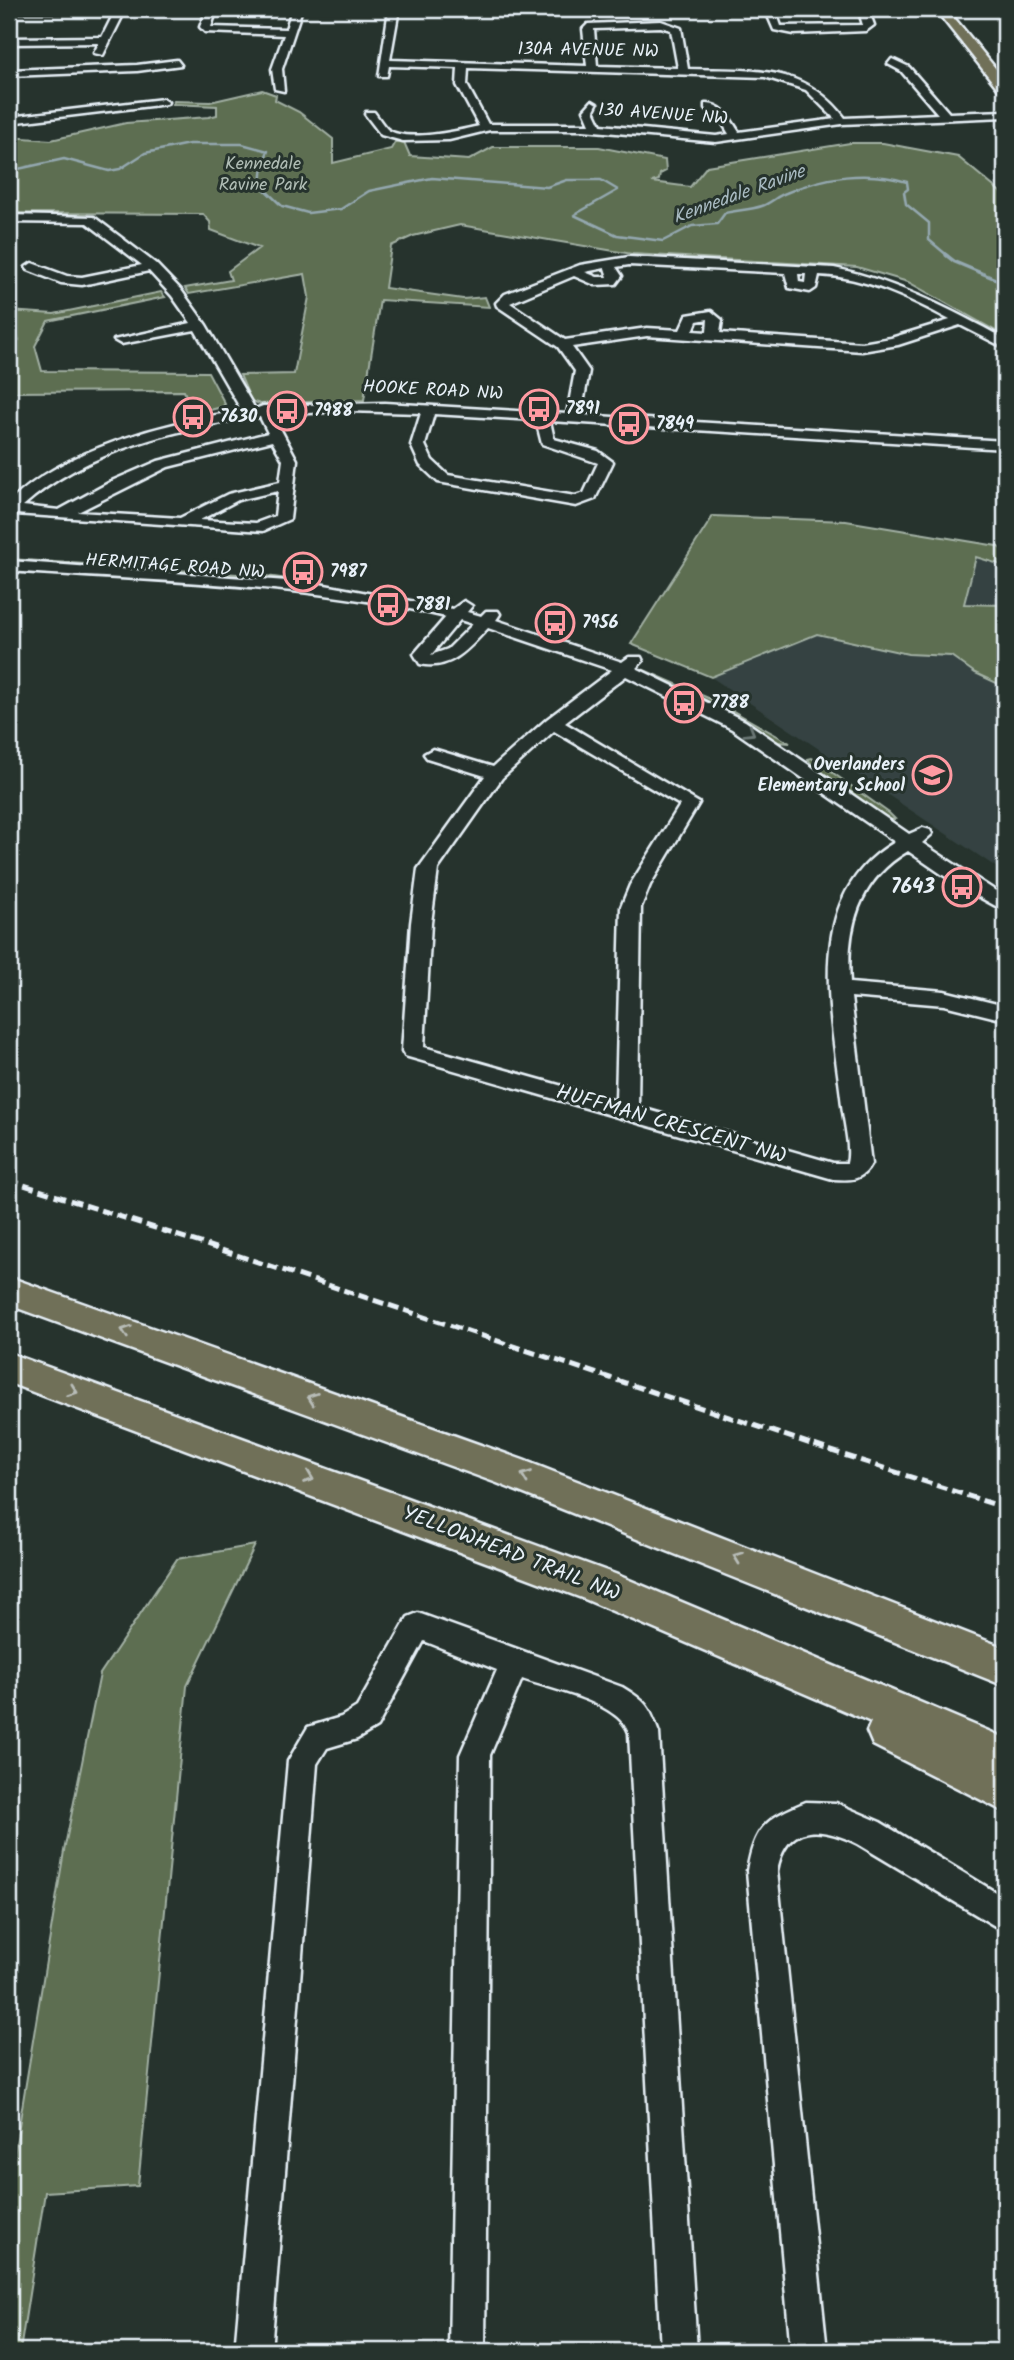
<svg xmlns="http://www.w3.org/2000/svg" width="1014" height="2360" font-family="Kalam,sans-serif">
  <rect width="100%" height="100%" fill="#26332d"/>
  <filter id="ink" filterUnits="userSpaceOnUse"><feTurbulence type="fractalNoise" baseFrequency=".0143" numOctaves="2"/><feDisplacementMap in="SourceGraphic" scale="14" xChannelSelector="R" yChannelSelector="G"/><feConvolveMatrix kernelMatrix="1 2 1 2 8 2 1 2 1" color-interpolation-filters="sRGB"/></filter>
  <g filter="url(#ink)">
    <path fill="#354342" d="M976 557 1005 566V873L711 677 817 634 908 654Z"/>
    <path fill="#5d6e51" stroke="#a2b0a4" stroke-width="2" d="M262 90 276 95 275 100 299 112 333 139V163L391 149 395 142H404L410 156 469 160 493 147H599L665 160 666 171 660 174 659 180 652 182 690 187 707 166 850 143H883L958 157 1005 196V336L908 282 857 267 632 254 460 225 413 236 391 246 385 288 463 299 485 297 489 307 380 300 364 400 260 404 251 401 240 375 294 374 309 297 305 274 189 294 185 288 231 280 228 271 259 248 211 230 210 222 203 214 9 213V137L51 140 126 123 209 117 217 115V106L173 104 174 101 210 102Z
      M161 292 165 297 48 321 35 346 42 371 208 372 225 404 222 407 194 414 184 391 9 392V347L19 340 14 328 9 326V311L54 314Z
      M713 516 846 521 997 546 1005 552V566L976 557 964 604 1005 605V687L975 673 951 656 908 654 817 634 711 677 631 644Z
      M9 559 266 576 295 580 293 582 9 563Z
      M644 670 715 701 790 743 778 742 688 693 642 672Z
      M812 758 889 813 895 819 890 820 812 765 808 759Z
      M255 1545 187 1686 138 2186 45 2192 20 2351H9V2187L64 1851 100 1674 177 1559Z"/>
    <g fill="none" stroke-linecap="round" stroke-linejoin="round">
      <path stroke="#94a8b0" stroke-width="2.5" d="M9 171 64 159 109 171 120 169 145 153 189 144H242L268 151 263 163 261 186 282 206 308 213 341 209 369 191 432 178 547 187 567 180H601L618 190 574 215 617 235 663 241 692 226 717 224 725 213C737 210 750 210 762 206 771 203 777 196 786 193 824 176 867 170 907 182L908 189 904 192 906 204 929 223V240L948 256"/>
      <path stroke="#94a8b0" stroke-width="3.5" d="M946 255 955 262 1005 283"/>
      <defs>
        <path id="minor" d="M9 9H89L84 12H9Z
          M116 9H126L103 55 94 53 99 43 9 44V38L102 37Z
          M207 9H217L211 27 286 29 292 9H302L282 69 284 91 275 89 272 69 284 35 205 32 200 27Z
          M389 9H399L390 60 587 66 583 29 588 24 661 21 681 28 688 69C751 71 803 63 845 118L938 114 901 71 888 64 892 59 909 67 949 113 1005 111V117L842 124 716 142 583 130H490L449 140 403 141 381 135 365 114 366 112H374C378 117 382 124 387 129 404 143 459 131 479 126L457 85 458 68 389 66 387 76H379ZM661 27 671 30 678 68 597 66 594 29ZM468 68 765 77 806 90 835 119 739 132C731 120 723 103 705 104V108L718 116 729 134 716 136 601 125 594 110 597 104 592 101 584 110 590 124H488L467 85Z
          M765 9H775L781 26 863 25 858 9H868L874 25 866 31 794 34 774 30Z
          M177 60 181 65 137 71 9 76V70L137 65Z
          M163 99 168 102 167 104 9 123V117Z
          M9 215 94 217 156 264 181 290 206 325 255 409 263 406 385 403 567 414 575 371 558 347 497 306 496 303 505 294 580 265 629 257 834 268C896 281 949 309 1005 339V348L960 325 898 345 862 351 647 336 572 347 589 371 581 415 1005 441V449L550 421 554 439 598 451 613 462 595 499 576 506 438 482 420 465 411 445 421 413 346 411 273 415 297 460 290 519 263 531 15 514 9 517V503C62 449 169 421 242 411L195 330 121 344 114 340 191 323 172 296 149 271 82 285 61 283 28 270 26 267 32 263 67 276 82 277 142 265 87 223 9 222ZM629 265 785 273 789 288 810 292 816 288 819 275C866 277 909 298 950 320L891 338 862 343 720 333 722 320 711 311 687 315 680 330 647 328 565 340 510 303 574 276 595 285 616 284 622 276 616 267ZM605 268 608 277H597L585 272ZM798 274H806L805 283 799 282ZM708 319 707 332 693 331 697 321ZM434 414 536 420 542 444 598 463 584 493 575 496 448 475 432 460 425 445ZM260 417 268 433 158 461 114 480 59 510 23 506C85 450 179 428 260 417ZM272 441 283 460 280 482 228 494 180 518 78 512 168 467ZM278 491 275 516 256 523 200 520 238 500Z
          M9 561 314 583 453 609 464 601 472 606 467 612 481 616 486 611H498L500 614 496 620 622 662 629 657H641L643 661 636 668 745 721 909 834 923 828 930 830 932 834 922 843 1005 897V911L959 886 908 851C858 880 846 929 850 983L944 991 1005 1006V1020L944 1005 851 997 871 1164C862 1181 851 1180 833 1179L405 1056 402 1051 411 923 418 869 485 776 427 758 424 754 433 749 493 767 547 719 612 670 488 628C469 648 451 671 420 664L414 654 446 617C302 582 155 582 9 571ZM460 620 473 624 448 649 431 655ZM626 676 732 729 895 842C800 897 832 1015 842 1105 844 1122 851 1148 847 1163H833L638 1107 641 907 650 885 699 803 565 723ZM554 731 680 805 630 885 621 907 616 1101 424 1047 431 923 438 869 502 778Z
          M418 1613 622 1687C647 1702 649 1706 659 1733L697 2351H661L629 1733C619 1702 551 1689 522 1679L490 1755 485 2351H449L460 1755 497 1670 424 1641 377 1727 357 1739 327 1748 317 1764 271 2351H235L288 1761 308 1727 341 1717 357 1707 408 1617Z
          M806 1802 836 1803 880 1822 1005 1898V1932L858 1844C821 1826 786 1822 777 1871L827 2351H791L747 1871C755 1827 765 1819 806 1802Z"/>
        <path id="major" d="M935 9H947L1005 80V92L1000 91Z"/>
        <path id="highway" d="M9 1277 523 1460 1005 1648V1686L497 1483 9 1305Z
          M9 1353 615 1574 1005 1738V1812L873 1745 867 1731 871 1722 587 1600 9 1383Z"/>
      </defs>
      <use href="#minor" stroke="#e8f1f8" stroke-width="5"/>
      <use href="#major" stroke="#e8f1f8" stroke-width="5"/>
      <use href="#highway" stroke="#e8f1f8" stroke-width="5"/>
      <use href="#minor" fill="#26332d" fill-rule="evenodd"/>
      <use href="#major" fill="#706f59" fill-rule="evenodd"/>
      <use href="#highway" fill="#706f59" fill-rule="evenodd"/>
      <path stroke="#e8f1f8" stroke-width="5" stroke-dasharray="11 5" stroke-linecap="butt" d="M9 1180 1005 1508"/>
    </g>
    <defs><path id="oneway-chevron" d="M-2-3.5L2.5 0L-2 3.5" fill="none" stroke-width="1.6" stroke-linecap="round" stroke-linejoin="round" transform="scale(1.75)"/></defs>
    <use stroke="#6a7674" href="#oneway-chevron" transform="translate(750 732) rotate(31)"/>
    <g stroke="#b8bdb8">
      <use href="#oneway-chevron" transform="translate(126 1331) rotate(-161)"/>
      <use href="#oneway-chevron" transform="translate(73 1391) rotate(20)"/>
      <use href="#oneway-chevron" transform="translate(312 1398) rotate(-160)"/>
      <use href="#oneway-chevron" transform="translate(526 1476) rotate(-159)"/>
      <use href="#oneway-chevron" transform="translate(309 1478) rotate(21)"/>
      <use href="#oneway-chevron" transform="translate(738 1557) rotate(-159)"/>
    </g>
  </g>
  <defs>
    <symbol id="bus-ring" viewBox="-11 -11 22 22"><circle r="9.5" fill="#26332d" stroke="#ff9aa2" stroke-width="1.5"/><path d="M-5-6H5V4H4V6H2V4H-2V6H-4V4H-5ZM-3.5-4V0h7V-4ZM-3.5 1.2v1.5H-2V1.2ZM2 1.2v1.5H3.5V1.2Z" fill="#ff9aa2"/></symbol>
    <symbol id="school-ring" viewBox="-11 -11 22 22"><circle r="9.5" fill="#26332d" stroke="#ff9aa2" stroke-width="1.5"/><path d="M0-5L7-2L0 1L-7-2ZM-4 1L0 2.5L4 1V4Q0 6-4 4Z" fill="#ff9aa2"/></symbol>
  </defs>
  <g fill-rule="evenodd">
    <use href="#bus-ring" x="517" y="387" width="44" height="44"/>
    <use href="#bus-ring" x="265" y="389" width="44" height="44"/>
    <use href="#bus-ring" x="171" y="395" width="44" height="44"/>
    <use href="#bus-ring" x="607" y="402" width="44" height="44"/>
    <use href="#bus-ring" x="281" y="550" width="44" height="44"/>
    <use href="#bus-ring" x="366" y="583" width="44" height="44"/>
    <use href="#bus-ring" x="533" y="601" width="44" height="44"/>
    <use href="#bus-ring" x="662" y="681" width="44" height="44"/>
    <use href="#school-ring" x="910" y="753" width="44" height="44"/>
    <use href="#bus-ring" x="940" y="865" width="44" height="44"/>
  </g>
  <g text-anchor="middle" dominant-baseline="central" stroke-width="6" stroke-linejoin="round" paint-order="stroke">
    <g font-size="18" fill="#e8f1f8" stroke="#26332d">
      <text transform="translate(588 51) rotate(1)">130A AVENUE NW</text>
      <text transform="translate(663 115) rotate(4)">130 AVENUE NW</text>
      <text transform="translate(433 391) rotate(3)">HOOKE ROAD NW</text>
      <text transform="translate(175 567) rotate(4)">HERMITAGE ROAD NW</text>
    </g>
    <g font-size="18" fill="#b0bdb5" stroke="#26332d">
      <text x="263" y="164">Kennedale<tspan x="263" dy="21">Ravine Park</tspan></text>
    </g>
    <g font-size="18" font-weight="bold" fill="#e8f1f8" stroke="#26332d" text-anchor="start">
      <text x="566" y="409">7891</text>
      <text x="314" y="411">7988</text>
      <text x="220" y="417">7630</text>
      <text x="656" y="424">7849</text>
      <text x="330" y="572">7987</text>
      <text x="415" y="605">7881</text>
      <text x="582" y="623">7956</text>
      <text x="711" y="703">7788</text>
      <text x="905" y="765" text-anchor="end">Overlanders<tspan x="905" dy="21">Elementary School</tspan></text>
    </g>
    <g font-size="19" font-style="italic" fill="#a9bbc2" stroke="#26332d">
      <text transform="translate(739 195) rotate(-20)">Kennedale Ravine</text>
    </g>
    <g font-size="21" font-weight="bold" fill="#e8f1f8" stroke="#26332d" text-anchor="end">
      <text x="935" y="887">7643</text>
    </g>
    <g font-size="21" fill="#e8f1f8" stroke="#26332d">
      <text transform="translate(671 1125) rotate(16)">HUFFMAN CRESCENT NW</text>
      <text transform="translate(511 1554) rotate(21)">YELLOWHEAD TRAIL NW</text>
    </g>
  </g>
  <rect width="1014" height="2360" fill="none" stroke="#26332d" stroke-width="35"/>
  <rect x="18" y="18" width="979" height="2325" fill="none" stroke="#e8f1f8" stroke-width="2.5" filter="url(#ink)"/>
</svg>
